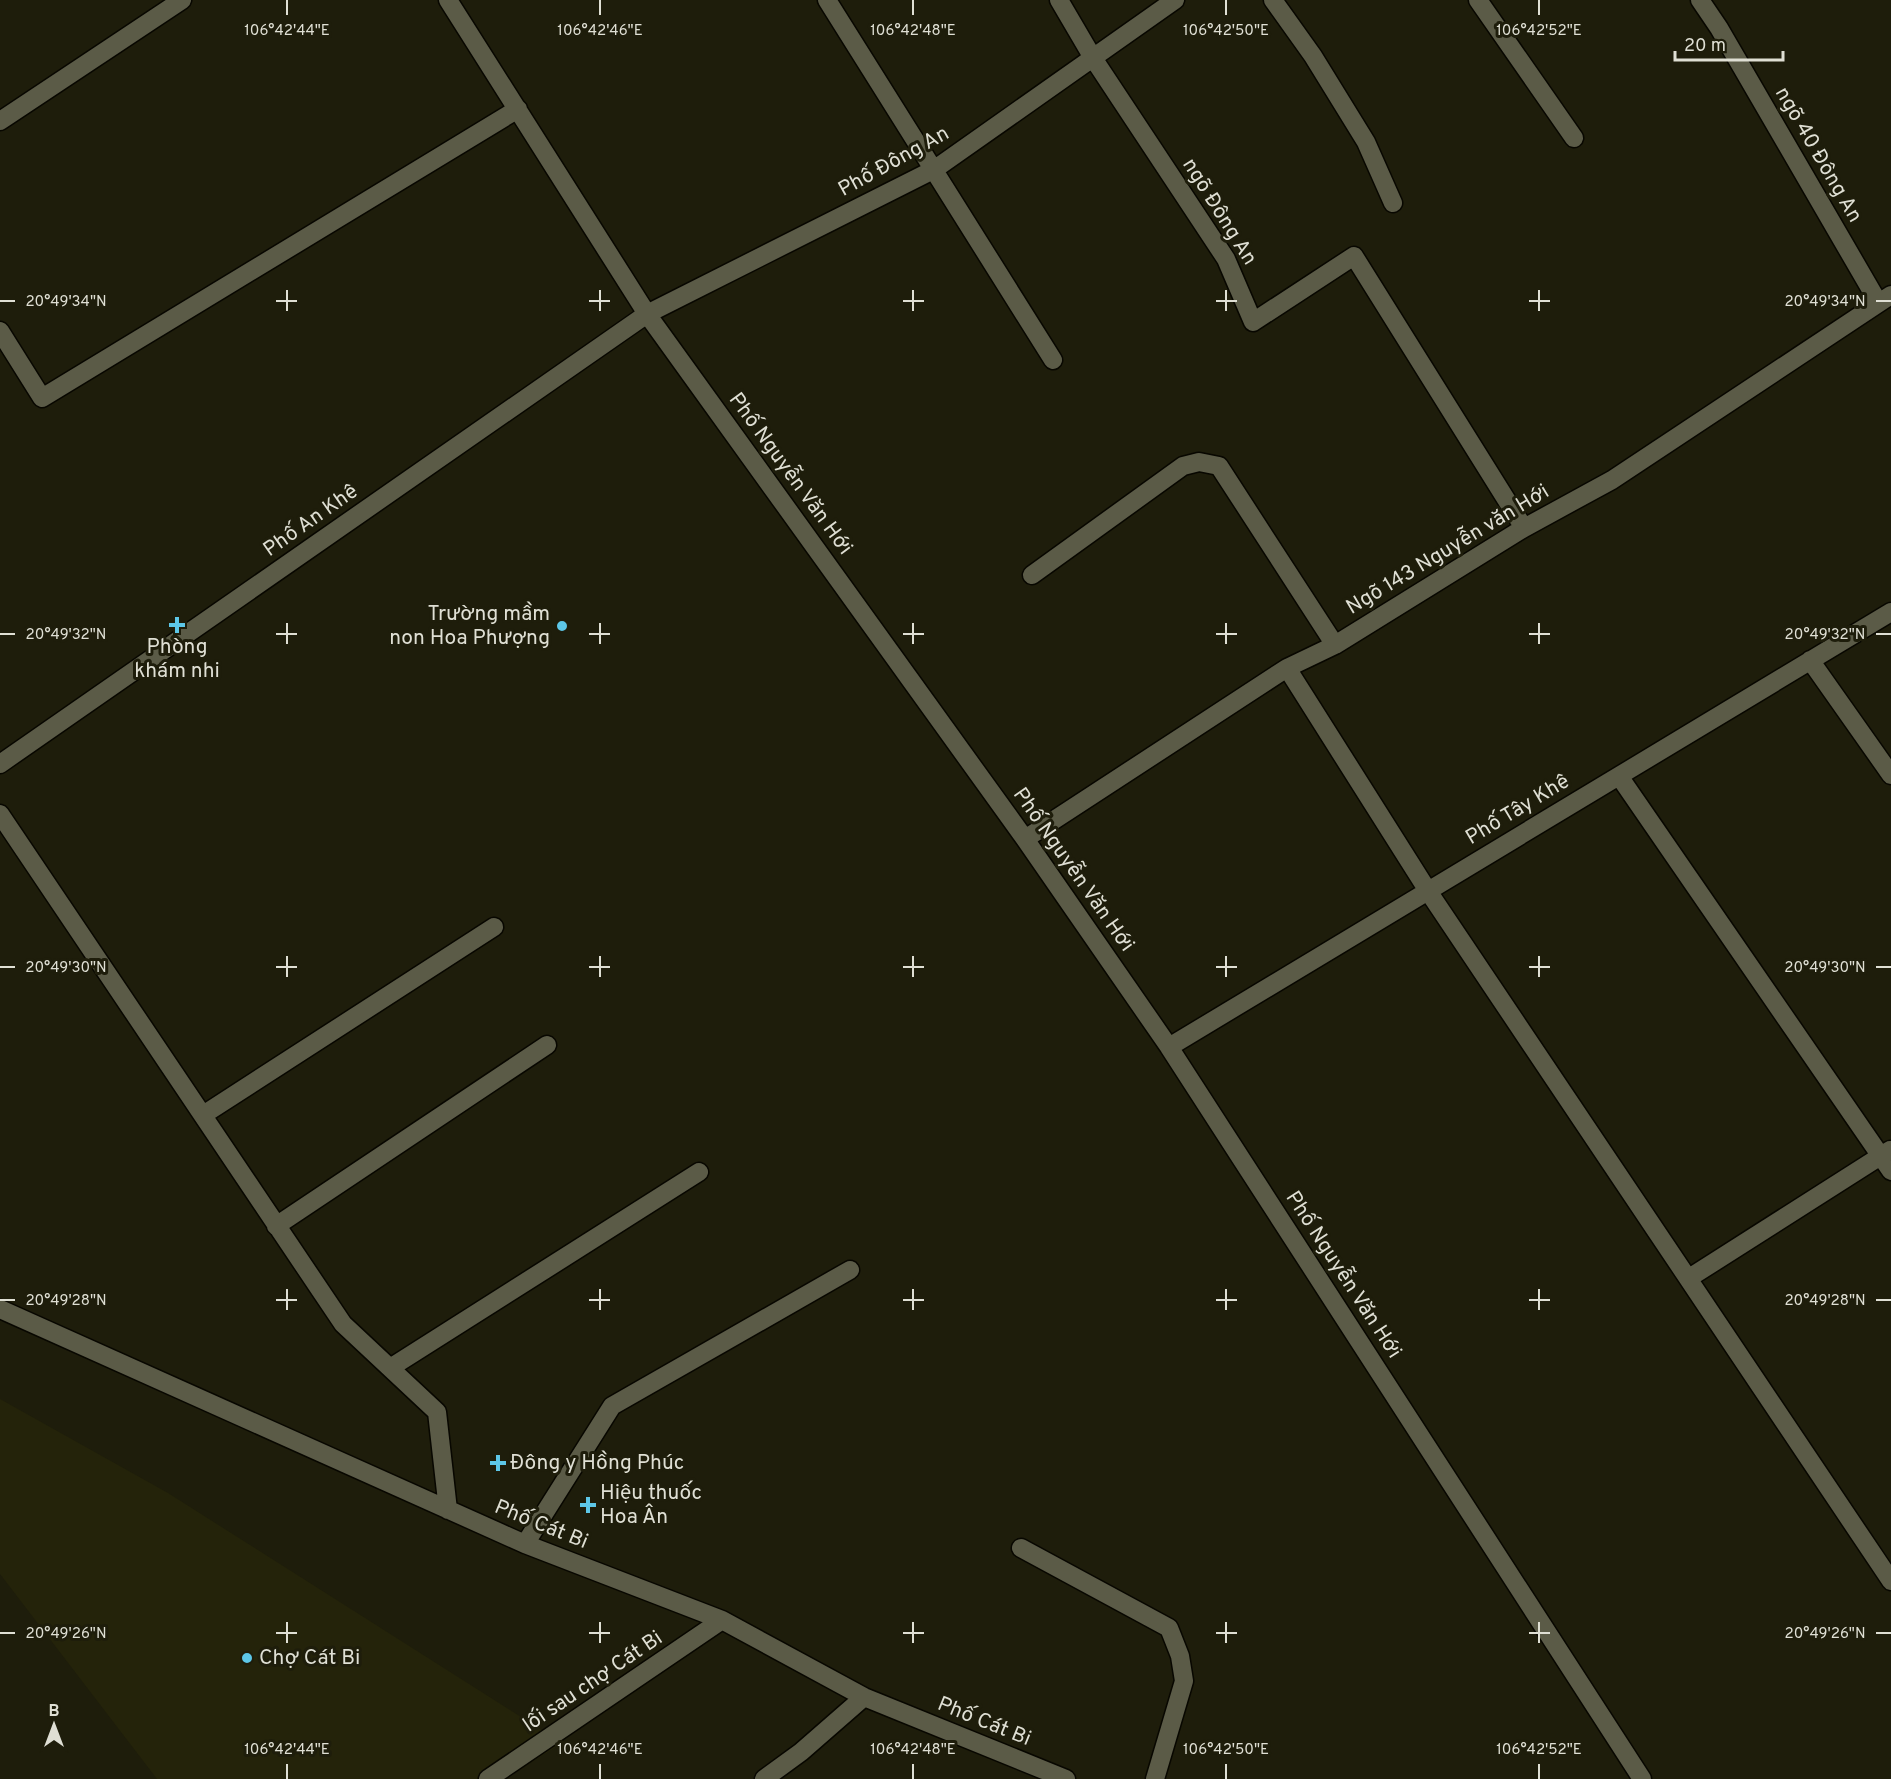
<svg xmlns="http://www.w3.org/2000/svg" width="1891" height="1779" font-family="Overpass,sans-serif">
  <rect width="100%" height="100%" fill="#1e1d0b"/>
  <path fill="#24230a" d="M0 1399 168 1493 562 1743 505 1779H157L0 1574Z"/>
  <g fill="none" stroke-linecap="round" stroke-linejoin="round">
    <defs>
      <path id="minor" d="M448 0 647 314 1025 839 1169 1047 1642 1779
        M827 0 1053 360
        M1059 0 1093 58 1226 259 1253 322 1354 256 1524 528
        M1273 0 1313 56 1366 142 1393 203
        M1478 0 1574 138
        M1700 0 1719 28 1878 302
        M0 121 182 0
        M0 331 42 398 518 109
        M1032 575 1183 466 1199 462 1219 466 1335 645
        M1810 660 1891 775
        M1287 668 1428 891 1891 1581
        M0 764 647 314 935 169 1175 0
        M1619 776 1891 1171
        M0 814 343 1324 437 1412 448 1510
        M1025 839 1287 668 1335 645 1524 528 1612 480 1891 295
        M1169 1047 1891 612
        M203 1115 494 927
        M276 1226 547 1045
        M1689 1278 1890 1150
        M0 1309 525 1544 722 1620 864 1697 1066 1779
        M390 1368 699 1172
        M525 1544 612 1406 850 1270
        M1021 1548 1169 1628 1180 1656 1184 1681 1155 1779
        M488 1779 722 1620
        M764 1779 801 1752 864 1697"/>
    </defs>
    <use href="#minor" stroke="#080700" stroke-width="21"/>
    <use href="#minor" stroke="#5b5b47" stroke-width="18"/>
  </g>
  <path fill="none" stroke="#dfdfd4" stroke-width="2" d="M287 0V15M600 0V15M913 0V15M1226 0V15M1539 0V15M287 290V311M600 290V311M913 290V311M1226 290V311M1539 290V311M0 301H15M276 301H297M589 301H610M903 301H924M1216 301H1237M1529 301H1550M1876 301H1891M287 623V644M600 623V644M913 623V644M1226 623V644M1539 623V644M0 634H15M276 634H297M589 634H610M903 634H924M1216 634H1237M1529 634H1550M1876 634H1891M287 956V977M600 956V977M913 956V977M1226 956V977M1539 956V977M0 967H15M276 967H297M589 967H610M903 967H924M1216 967H1237M1529 967H1550M1876 967H1891M287 1289V1310M600 1289V1310M913 1289V1310M1226 1289V1310M1539 1289V1310M0 1300H15M276 1300H297M589 1300H610M903 1300H924M1216 1300H1237M1529 1300H1550M1876 1300H1891M287 1622V1643M600 1622V1643M913 1622V1643M1226 1622V1643M1539 1622V1643M0 1633H15M276 1633H297M589 1633H610M903 1633H924M1216 1633H1237M1529 1633H1550M1876 1633H1891M287 1764V1779M600 1764V1779M913 1764V1779M1226 1764V1779M1539 1764V1779"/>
  <g fill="#5dc7e8" stroke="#1e1d0b" stroke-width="2">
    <path d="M174 616h6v6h6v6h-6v6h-6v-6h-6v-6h6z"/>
    <circle cx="562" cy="626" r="6"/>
    <path d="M495 1454h6v6h6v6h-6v6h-6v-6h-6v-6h6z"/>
    <path d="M585 1496h6v6h6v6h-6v6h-6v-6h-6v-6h6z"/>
    <circle cx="247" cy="1658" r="6"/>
  </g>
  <g text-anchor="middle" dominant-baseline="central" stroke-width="6" stroke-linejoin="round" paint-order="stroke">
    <g font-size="21" fill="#dfdfd4" stroke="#1e1d0b">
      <text transform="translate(1818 155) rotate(60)">ngõ 40 Đông An</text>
      <text transform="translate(894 162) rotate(-29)">Phố Đông An</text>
      <text transform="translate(1219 212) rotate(58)">ngõ Đông An</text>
      <text transform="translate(790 474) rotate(54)">Phố Nguyễn Văn Hới</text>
      <text transform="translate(311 521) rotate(-35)">Phố An Khê</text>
      <text transform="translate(1448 550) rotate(-31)">Ngõ 143 Nguyễn văn Hới</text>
      <text transform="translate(1518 810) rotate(-31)">Phố Tây Khê</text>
      <text transform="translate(1073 870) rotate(55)">Phố Nguyễn Văn Hới</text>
      <text transform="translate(1343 1275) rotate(57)">Phố Nguyễn Văn Hới</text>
      <text transform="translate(541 1525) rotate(22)">Phố Cát Bi</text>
      <text transform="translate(593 1682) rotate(-34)">lối sau chợ Cát Bi</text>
      <text transform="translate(984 1722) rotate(22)">Phố Cát Bi</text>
    </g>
    <g font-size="21" fill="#dfdfd4" stroke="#1e1d0b" text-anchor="start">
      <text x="550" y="614" text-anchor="end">Trường mầm<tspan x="550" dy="24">non Hoa Phượng</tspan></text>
      <text x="177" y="647" text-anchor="middle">Phòng<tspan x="177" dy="24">khám nhi</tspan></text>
      <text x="510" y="1463">Đông y Hồng Phúc</text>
      <text x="600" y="1493">Hiệu thuốc<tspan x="600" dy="24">Hoa Ân</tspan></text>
      <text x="259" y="1658">Chợ Cát Bi</text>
    </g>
  </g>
  <g font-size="15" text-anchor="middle" fill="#dfdfd4" stroke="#1e1d0b" stroke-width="6" stroke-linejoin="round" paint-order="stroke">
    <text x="287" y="35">106°42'44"E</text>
    <text x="600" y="35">106°42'46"E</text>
    <text x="913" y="35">106°42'48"E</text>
    <text x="1226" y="35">106°42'50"E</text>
    <text x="1539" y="35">106°42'52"E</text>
    <text x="66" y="306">20°49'34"N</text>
    <text x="1825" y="306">20°49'34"N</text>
    <text x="66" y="639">20°49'32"N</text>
    <text x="1825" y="639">20°49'32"N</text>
    <text x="66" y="972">20°49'30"N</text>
    <text x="1825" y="972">20°49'30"N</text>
    <text x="66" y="1305">20°49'28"N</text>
    <text x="1825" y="1305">20°49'28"N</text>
    <text x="66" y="1638">20°49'26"N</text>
    <text x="1825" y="1638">20°49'26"N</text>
    <text x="287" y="1754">106°42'44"E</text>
    <text x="600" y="1754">106°42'46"E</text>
    <text x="913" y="1754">106°42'48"E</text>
    <text x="1226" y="1754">106°42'50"E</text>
    <text x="1539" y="1754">106°42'52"E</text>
  </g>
  <g transform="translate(54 1725)" stroke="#1e1d0b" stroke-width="4.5" paint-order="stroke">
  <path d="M0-4.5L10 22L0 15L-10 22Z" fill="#dfdfd4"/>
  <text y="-9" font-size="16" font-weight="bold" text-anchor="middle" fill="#dfdfd4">B</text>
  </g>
  <path d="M1675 51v9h108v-9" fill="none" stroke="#dfdfd4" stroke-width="3"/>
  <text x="1684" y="51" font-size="18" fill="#dfdfd4" stroke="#1e1d0b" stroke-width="4.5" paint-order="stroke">20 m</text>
</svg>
